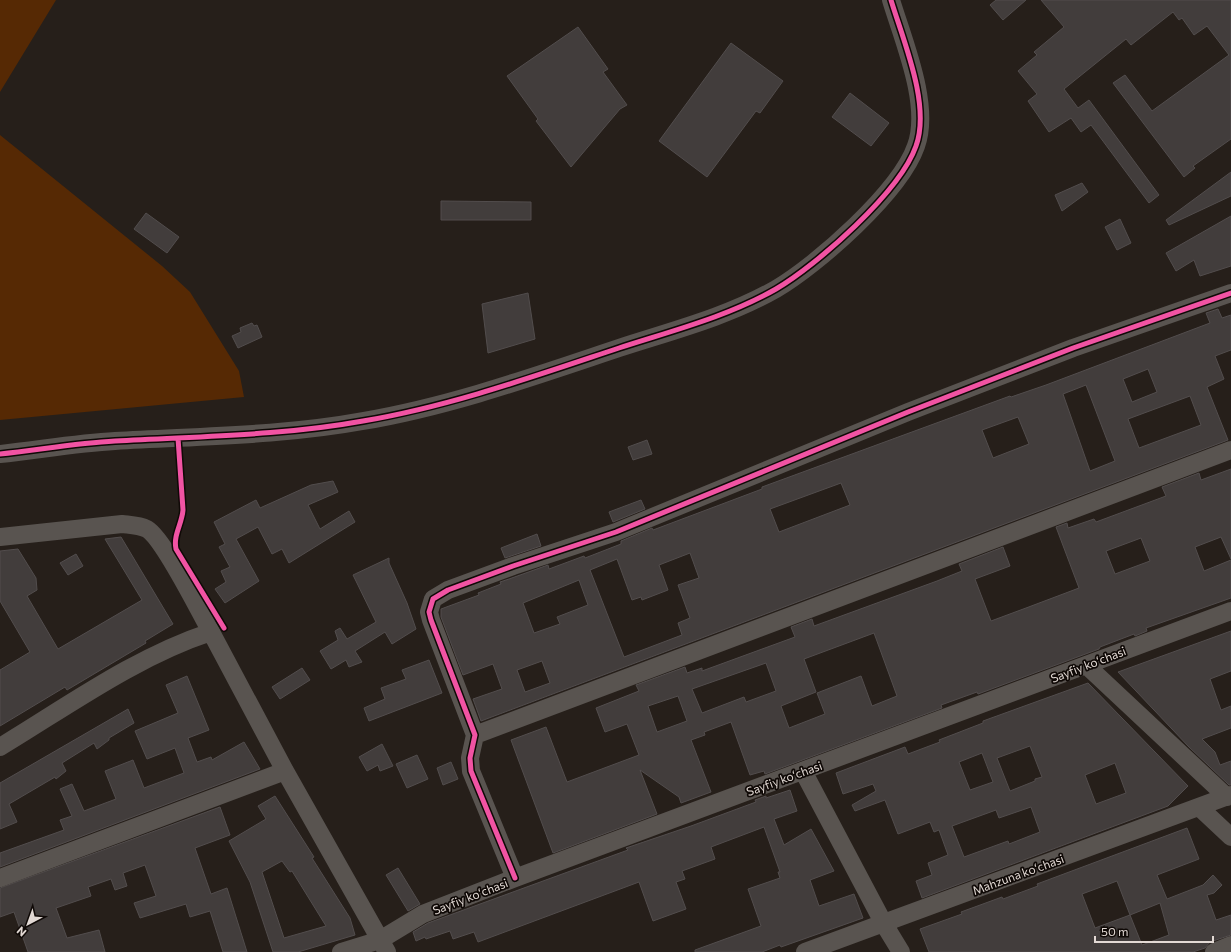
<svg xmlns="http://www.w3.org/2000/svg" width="1231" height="952" font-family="Commissioner,sans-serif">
  <rect width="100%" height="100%" fill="#261f1a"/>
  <path fill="#562904" d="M0 0H56L0 92Z
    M0 135 162 266 190 292 239 371 244 397 0 420Z"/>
  <path fill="#423d3c" stroke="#524d4d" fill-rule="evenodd" d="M996 0H1026L1003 20 990 5Z
    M1041 0H1231V139L1193 166 1195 168 1184 177 1113 83 1125 75 1152 111 1229 55 1207 26 1194 35 1182 18 1179 20 1173 12 1131 45 1126 39 1064 89 1078 108 1089 100 1159 195 1149 203 1091 125 1081 132 1071 118 1049 132 1028 101 1037 94 1018 71 1037 55 1034 52 1064 27Z
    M578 27 608 69 603 72 627 105 620 109 571 167 536 121 538 119 507 76Z
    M731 43 783 81 760 113 756 111 707 177 659 141Z
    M850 93 889 123 871 146 832 117Z
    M1231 172V196L1169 225 1166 220Z
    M1082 183 1088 192 1062 211 1055 195Z
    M441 201 531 202V220H441Z
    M146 213 179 237 167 253 134 229Z
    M1231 216V266L1200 276 1194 260 1176 271 1166 253Z
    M1120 219 1131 243 1117 250 1105 227Z
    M528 293 535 339 488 353 482 304Z
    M1218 309 1222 318 1231 315V350L1215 356 1224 379 1207 387 1228 440 481 721 473 699 502 689 493 664 463 675 441 617V609L479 595 478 593 501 584 500 582 509 579 548 565 549 569 584 556 585 558 621 544V541L652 528 653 530 762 489V487L1010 396 1011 397 1046 385 1210 323 1206 313ZM1148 369 1157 392 1132 402 1123 379ZM1086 385 1115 461 1090 471 1063 394ZM1190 396 1201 425 1139 448 1128 419ZM1018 417 1029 444 993 458 982 430ZM841 483 850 505 779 532 770 509ZM690 553 699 578 678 585 690 618 678 623 682 635 624 657 590 570 617 559 632 600 641 597 642 600 668 590 659 565ZM579 580 588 605 557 617 560 624 534 633 523 603ZM542 661 550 683 525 692 517 670Z
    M252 323 254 326 257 325 262 337 238 348 232 336 241 332 240 328Z
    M647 440 652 454 633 460 628 447Z
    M1231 469V559L1221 537 1195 547 1204 571 1231 560V598L1146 628 1147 631 1135 636 1134 634 1100 647 1099 649 978 694 977 692 941 705 942 708 765 774 764 771 750 775 731 722 704 732 705 735 691 740 711 792 681 803 679 797 640 770 657 814 553 853 511 740 546 727 567 782 639 755 627 724 605 732 596 708 639 691 636 685 685 667 687 673 702 668V671L795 637 791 627 812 619 814 626 937 581 962 571 959 564 1003 547 1010 566 975 579 991 621 1026 608 1079 588 1056 527 1067 523 1068 528 1094 519 1096 522 1166 496 1162 487 1199 473 1201 480ZM1141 538 1150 561 1115 574 1106 551ZM874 633 897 696 872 706 861 676 817 693 825 714 789 728 781 706 816 692 804 659ZM766 663 776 691 746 702 744 697 702 713 692 689ZM678 696 687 721 657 732 648 706Z
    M333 481 338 492 308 505 320 529 349 511 355 522 289 563 282 549 272 554 258 527 236 539 259 581 225 603 215 589 226 582 221 571 230 567 219 547 225 544 214 522 256 500 260 508 311 485Z
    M641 500 645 509 613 522 609 512Z
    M537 534 541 546 505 558 501 548Z
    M121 537 173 624 145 641 146 643 67 690 65 687 0 726V670L30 652 0 601V551L18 549 36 578 37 590 27 596 58 649 142 600 105 539Z
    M76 554 83 566 68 575 60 563Z
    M389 558V563L407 603 416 629 392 644 385 632 355 651 362 662 349 667 346 660 331 669 320 651 338 640 335 631 340 628 347 639 376 622 353 575Z
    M1231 631V671L1210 679 1221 710 1231 706V728L1202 739 1215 752 1220 765 1231 761V785H1229L1189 747 1118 672Z
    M429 660 442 693 369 721 364 708 385 699 381 688 406 679 402 670Z
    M302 668 310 680 280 699 272 687Z
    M187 676 209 730 188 738 197 762 211 757 212 760 244 742 260 769 0 867V853L64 830 60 820 72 816 60 789 72 784 84 811 116 799 105 771 133 760 144 788 184 773 175 748 147 759 135 731 178 713 166 685Z
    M1088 683 1188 786 1168 806 922 898 916 881 932 875 928 863 948 855 939 830 934 832 930 822 898 834 885 800 855 811 852 805 876 791 873 784 843 794 836 773 905 747 908 754 940 742 939 740 983 723V721ZM1030 746 1042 777 1035 779V781L1010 791 997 758ZM982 753 993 782 970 790 959 762ZM1115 763 1126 793 1096 804 1085 775ZM1031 807 1040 832 1009 844 1008 841 964 857 952 826 996 810 999 818Z
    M128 709 134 723 109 738V740L97 749 94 743 62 763 66 771 56 779 55 777 9 804 17 822 0 829V783Z
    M382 744 393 766 380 771 378 765 367 771 359 757Z
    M417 755 428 779 407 788 396 764Z
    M451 762 458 779 443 785 437 768Z
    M790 790 797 811 774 819 784 845 811 829 834 871 810 880 819 906 854 894 863 918 781 947 780 945 762 952H695V950L761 926 748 889 780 878 778 872H780L764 827 711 847 715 859 682 871 685 879 676 882 686 909 653 921 639 882 478 942 474 932 453 939 450 931 426 939 425 937 416 941 413 932 428 923 628 850 626 848 691 826 756 802 755 800 766 796V798Z
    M275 796 314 857 312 858 350 918 355 935 298 952H273L250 882 229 841 266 819 258 806ZM282 861 290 872 292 871 326 926 284 938 262 872Z
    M220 807 230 835 195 848 211 894 227 888 247 952H223L210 911 190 917 186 904 140 918 134 903 156 896 145 865 123 873 127 886 115 890 111 879 88 887 91 896 56 908 67 938 99 930 105 952H28L14 912 0 917V888Z
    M1187 828 1199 859 1157 875 1167 899 1203 885 1213 875 1222 885 1214 893 1207 895 1216 920 1231 915V935L1210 942 1205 948 1193 952H929L920 929 962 914 961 912 1002 897 1003 899 1038 886 1037 884ZM1117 881 1130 915 1095 928 1082 894ZM1160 903 1169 935 1142 945 1130 915Z
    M398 868 420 904 408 911 386 875Z"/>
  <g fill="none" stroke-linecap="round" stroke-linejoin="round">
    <path stroke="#595450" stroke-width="18" d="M0 454C38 450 77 443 115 441 198 436 281 436 363 421 451 406 535 376 619 348 671 331 727 317 776 289 817 265 900 192 916 146 931 105 903 40 891 0
      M0 537 122 524C130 525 139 525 147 529 164 539 199 611 211 632
      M1086 665 1227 797
      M475 735 1231 450
      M0 747C68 706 135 657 211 632L285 771 387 952
      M803 771 884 924 901 952
      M1199 807 1231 837
      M0 878 285 771
      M515 878 471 771 470 758 475 735 431 620 429 612 433 599 448 590 513 566 616 532 908 412 1073 348 1231 293
      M341 952 380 940 423 914 515 878 1231 611
      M805 952 1231 795
      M1214 952 1231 945"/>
    <defs>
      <path id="cycleway" d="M178 438 183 510C182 524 173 535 176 549L224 628
        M0 454C38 450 77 443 115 441 198 436 281 436 363 421 451 406 535 376 619 348 671 331 727 317 776 289 817 265 900 192 916 146 931 105 903 40 891 0
        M515 878 471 771 470 758 475 735 431 620 429 612 433 599 448 590 513 566 616 532 908 412 1073 348 1231 293"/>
    </defs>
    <use href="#cycleway" stroke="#0f0906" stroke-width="8"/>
    <use href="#cycleway" stroke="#f153a3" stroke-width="5"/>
  </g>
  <g text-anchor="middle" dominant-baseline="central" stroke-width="3.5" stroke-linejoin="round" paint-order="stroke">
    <g font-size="12" fill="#e2d9d4" stroke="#0f0906">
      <text transform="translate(1088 664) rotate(-21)">Sayfiy koʻchasi</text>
      <text transform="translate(784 778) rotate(-20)">Sayfiy koʻchasi</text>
      <text transform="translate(1018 874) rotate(-20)">Mahzuna koʻchasi</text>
      <text transform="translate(470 896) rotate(-21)">Sayfiy koʻchasi</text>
    </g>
  </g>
  <g transform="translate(28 924) rotate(221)" stroke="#0f0906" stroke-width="3" paint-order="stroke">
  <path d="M0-3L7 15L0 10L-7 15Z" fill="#e2d9d4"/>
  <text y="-6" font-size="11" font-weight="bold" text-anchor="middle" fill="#e2d9d4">N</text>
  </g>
  <path d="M1095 936v6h118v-6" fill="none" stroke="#e2d9d4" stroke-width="2"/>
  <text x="1101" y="936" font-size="12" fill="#e2d9d4" stroke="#0f0906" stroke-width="3" paint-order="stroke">50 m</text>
</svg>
